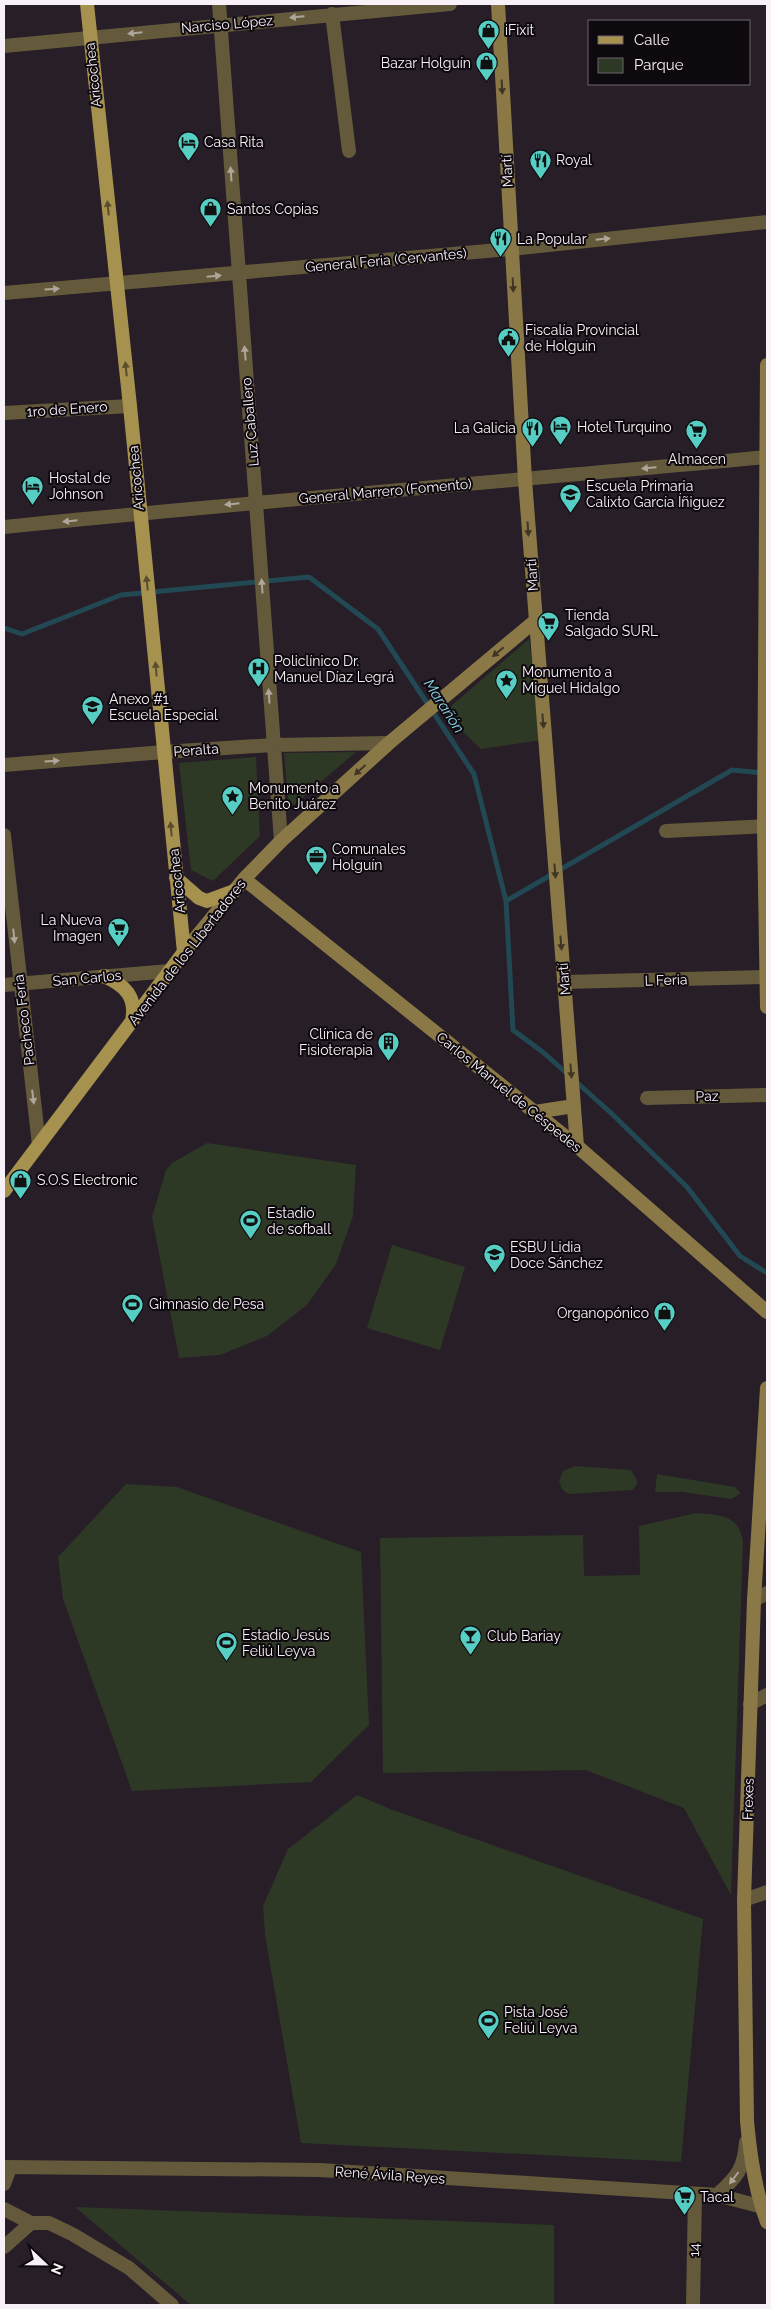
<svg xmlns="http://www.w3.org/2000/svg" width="771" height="2309" font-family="Raleway,sans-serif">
  <rect width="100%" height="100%" fill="#271e27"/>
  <path fill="#2d3925" d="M529 639 542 740 481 749 443 713Z
    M356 752 289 809 284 753Z
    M256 757 260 836 213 881 191 870 179 763Z
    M207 1143 356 1165 353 1216 336 1264 307 1305 267 1336 220 1355 179 1358 152 1217 166 1170 172 1163Z
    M392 1245 465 1267 440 1350 367 1328Z
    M575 1466 631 1470 638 1482 633 1490 568 1494 562 1489 559 1481 563 1471Z
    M657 1474 735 1487 741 1493 731 1499 683 1492H655Z
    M126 1484 177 1487 361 1552 369 1725 311 1782 132 1791 63 1599 58 1557Z
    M696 1513C719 1515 739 1514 743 1542L731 1895 684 1808 586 1770 383 1773 380 1538 583 1535 584 1576 640 1575 639 1526Z
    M357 1795 390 1809 703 1919 681 2162 301 2143 265 1935 263 1906 288 1849Z
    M75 2207 554 2225V2305H191Z"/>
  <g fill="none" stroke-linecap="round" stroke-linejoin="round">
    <path stroke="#224953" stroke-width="5" d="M4 628 22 634 121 595 309 577 378 629 474 774 506 901 513 1030 544 1053 611 1113 687 1187 740 1256 767 1273
      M506 901 732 770 763 773"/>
    <path stroke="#645a3b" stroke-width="14" d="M219 4 281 841
      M332 14 349 151
      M4 46 450 4
      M4 293 511 249 767 222
      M4 413 130 406
      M164 752 273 745 389 743
      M666 831 767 826
      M4 835 39 1145
      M564 982 767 977
      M4 985 170 971
      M647 1098 767 1095
      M754 1600 767 1593
      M750 1704 767 1695
      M744 1900 767 1892
      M4 2184 10 2168
      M4 2209 31 2223H49L72 2234 129 2268 172 2305
      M4 2247 31 2223
      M693 2305 695 2195"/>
    <path stroke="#645a3b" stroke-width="14" d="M4 527C258 501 513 481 767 457
      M4 765 164 752
      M4 2167 320 2170 717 2195 767 2208
      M717 2195C737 2177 744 2169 746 2142"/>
    <path stroke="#8a7946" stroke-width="14" d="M498 4 525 480 577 1146
      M767 365 764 827 767 1007
      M244 879 577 1146 767 1312
      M184 952 244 879 281 841 389 743 535 621
      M535 1112 574 1106
      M767 1388 754 1600 744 1900 747 2121C750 2155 755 2191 767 2222"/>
    <path stroke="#a7914e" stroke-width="14" d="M176 878 199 898 207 901 234 891
      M104 976C125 985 137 997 132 1021
      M4 1191 184 952 130 406 87 4"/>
  </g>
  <defs><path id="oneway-solid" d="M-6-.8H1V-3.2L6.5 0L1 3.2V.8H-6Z" transform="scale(1.25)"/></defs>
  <g fill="#aea69a">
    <use href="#oneway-solid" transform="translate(297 17) rotate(175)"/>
    <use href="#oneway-solid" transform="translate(135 33) rotate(174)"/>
    <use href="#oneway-solid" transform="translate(231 174) rotate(-94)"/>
    <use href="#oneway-solid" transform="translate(603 239) rotate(-6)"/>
    <use href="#oneway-solid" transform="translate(214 276) rotate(-5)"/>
    <use href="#oneway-solid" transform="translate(52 289) rotate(-4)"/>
    <use href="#oneway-solid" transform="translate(245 353) rotate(-95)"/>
    <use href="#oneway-solid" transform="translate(649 468) rotate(175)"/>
    <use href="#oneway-solid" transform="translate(232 504) rotate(174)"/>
    <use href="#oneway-solid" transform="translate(70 521) rotate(174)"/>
    <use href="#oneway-solid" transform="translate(262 586) rotate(-94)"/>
    <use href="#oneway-solid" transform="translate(269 696) rotate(-94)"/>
    <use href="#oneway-solid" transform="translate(52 761) rotate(-4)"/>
    <use href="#oneway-solid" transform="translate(14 936) rotate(84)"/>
    <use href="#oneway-solid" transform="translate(33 1097) rotate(83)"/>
    <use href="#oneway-solid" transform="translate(734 2178) rotate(127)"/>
  </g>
  <g fill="#403624">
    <use href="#oneway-solid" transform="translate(502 87) rotate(87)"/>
    <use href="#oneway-solid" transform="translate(513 285) rotate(87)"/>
    <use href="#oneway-solid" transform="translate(528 529) rotate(86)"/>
    <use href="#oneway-solid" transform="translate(498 652) rotate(140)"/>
    <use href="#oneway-solid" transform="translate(543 721) rotate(85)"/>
    <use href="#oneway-solid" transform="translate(360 770) rotate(138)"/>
    <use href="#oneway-solid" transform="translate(555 871) rotate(85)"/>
    <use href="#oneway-solid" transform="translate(561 943) rotate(85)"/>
    <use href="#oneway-solid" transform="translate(571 1071) rotate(85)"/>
  </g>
  <g fill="#5a4d2e">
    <use href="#oneway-solid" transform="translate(108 208) rotate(-96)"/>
    <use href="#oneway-solid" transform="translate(126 369) rotate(-96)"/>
    <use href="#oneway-solid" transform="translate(147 583) rotate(-96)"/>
    <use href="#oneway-solid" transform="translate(156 669) rotate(-95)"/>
    <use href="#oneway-solid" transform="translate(171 829) rotate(-96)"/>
  </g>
  <defs>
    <symbol id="shop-pin" viewBox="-11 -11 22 30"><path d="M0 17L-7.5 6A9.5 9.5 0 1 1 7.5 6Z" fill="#56cec4" stroke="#0e090e"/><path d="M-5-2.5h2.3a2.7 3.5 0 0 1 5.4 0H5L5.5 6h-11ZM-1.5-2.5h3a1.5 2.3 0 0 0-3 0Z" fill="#111"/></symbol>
    <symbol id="hotel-pin" viewBox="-11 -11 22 30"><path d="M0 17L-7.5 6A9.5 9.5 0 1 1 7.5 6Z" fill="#56cec4" stroke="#0e090e"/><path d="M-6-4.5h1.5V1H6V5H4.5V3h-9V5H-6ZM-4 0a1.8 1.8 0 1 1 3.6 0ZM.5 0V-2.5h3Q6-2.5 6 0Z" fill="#111"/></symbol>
    <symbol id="restaurant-pin" viewBox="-11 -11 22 30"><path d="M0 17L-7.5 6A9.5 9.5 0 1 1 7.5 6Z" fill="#56cec4" stroke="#0e090e"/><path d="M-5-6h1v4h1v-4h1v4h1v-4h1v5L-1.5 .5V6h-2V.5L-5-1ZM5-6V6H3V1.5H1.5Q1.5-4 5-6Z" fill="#111"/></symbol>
    <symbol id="civic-pin" viewBox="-11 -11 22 30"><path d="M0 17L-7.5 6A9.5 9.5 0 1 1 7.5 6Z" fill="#56cec4" stroke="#0e090e"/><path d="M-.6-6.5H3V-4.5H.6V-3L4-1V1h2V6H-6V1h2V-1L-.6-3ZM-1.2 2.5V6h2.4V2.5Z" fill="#111"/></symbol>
    <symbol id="supermarket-pin" viewBox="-11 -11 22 30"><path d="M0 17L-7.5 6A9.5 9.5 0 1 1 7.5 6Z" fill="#56cec4" stroke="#0e090e"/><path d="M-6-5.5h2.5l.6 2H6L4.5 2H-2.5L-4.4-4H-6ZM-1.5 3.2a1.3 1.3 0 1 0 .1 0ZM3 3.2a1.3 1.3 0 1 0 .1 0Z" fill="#111"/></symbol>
    <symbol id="school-pin" viewBox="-11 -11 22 30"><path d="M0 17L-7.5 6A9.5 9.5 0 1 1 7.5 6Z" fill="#56cec4" stroke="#0e090e"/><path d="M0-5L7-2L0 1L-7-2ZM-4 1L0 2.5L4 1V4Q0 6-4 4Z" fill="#111"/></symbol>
    <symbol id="hospital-pin" viewBox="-11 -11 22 30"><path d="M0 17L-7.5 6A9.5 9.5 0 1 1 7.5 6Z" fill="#56cec4" stroke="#0e090e"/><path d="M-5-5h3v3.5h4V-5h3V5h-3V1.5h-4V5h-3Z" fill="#111"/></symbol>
    <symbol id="sight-pin" viewBox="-11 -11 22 30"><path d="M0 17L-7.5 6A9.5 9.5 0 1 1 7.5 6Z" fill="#56cec4" stroke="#0e090e"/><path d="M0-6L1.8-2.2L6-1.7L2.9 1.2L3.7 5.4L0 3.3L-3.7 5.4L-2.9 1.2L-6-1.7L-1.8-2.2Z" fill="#111"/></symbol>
    <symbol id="office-pin" viewBox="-11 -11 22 30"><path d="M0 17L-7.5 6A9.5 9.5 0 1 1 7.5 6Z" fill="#56cec4" stroke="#0e090e"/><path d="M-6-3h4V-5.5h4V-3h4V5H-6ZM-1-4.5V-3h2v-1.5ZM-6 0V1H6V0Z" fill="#111"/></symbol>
    <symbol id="building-pin" viewBox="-11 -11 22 30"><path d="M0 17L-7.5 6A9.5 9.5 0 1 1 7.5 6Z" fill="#56cec4" stroke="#0e090e"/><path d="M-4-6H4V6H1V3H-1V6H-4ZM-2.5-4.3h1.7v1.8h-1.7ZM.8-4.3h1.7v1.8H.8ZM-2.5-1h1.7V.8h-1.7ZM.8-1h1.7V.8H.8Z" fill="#111"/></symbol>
    <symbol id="stadium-pin" viewBox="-11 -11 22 30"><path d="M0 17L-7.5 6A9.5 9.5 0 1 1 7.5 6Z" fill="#56cec4" stroke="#0e090e"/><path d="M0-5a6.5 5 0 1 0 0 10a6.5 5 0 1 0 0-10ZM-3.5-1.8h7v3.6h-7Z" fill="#111"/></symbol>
    <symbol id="bar-pin" viewBox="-11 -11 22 30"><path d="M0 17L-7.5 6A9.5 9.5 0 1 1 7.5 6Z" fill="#56cec4" stroke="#0e090e"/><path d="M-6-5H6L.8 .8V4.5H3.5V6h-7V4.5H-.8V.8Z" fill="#111"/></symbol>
  </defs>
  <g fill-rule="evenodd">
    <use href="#shop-pin" x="476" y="18" width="25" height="34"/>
    <use href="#shop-pin" x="474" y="50" width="25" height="34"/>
    <use href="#hotel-pin" x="176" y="130" width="25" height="34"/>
    <use href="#restaurant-pin" x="528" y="148" width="25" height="34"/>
    <use href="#shop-pin" x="198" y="196" width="25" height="34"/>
    <use href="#restaurant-pin" x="488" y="226" width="25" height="34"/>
    <use href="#civic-pin" x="496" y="326" width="25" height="34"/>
    <use href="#hotel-pin" x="548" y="414" width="25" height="34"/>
    <use href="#restaurant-pin" x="520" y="416" width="25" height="34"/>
    <use href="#supermarket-pin" x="684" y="418" width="25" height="34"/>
    <use href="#hotel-pin" x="20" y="474" width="25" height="34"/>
    <use href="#school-pin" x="558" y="482" width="25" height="34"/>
    <use href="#supermarket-pin" x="536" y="610" width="25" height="34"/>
    <use href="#hospital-pin" x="246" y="656" width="25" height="34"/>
    <use href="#sight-pin" x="494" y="668" width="25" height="34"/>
    <use href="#school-pin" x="80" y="694" width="25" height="34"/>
    <use href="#sight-pin" x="220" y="784" width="25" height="34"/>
    <use href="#office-pin" x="304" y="844" width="25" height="34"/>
    <use href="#supermarket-pin" x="106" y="916" width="25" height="34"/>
    <use href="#building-pin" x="376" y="1030" width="25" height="34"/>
    <use href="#shop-pin" x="8" y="1168" width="25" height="34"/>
    <use href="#stadium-pin" x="238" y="1208" width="25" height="34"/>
    <use href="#school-pin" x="482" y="1242" width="25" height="34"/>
    <use href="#stadium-pin" x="120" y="1292" width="25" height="34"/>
    <use href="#shop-pin" x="652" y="1300" width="25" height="34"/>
    <use href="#bar-pin" x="458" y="1624" width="25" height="34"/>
    <use href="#stadium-pin" x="214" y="1630" width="25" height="34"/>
    <use href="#stadium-pin" x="476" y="2008" width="25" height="34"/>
    <use href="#supermarket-pin" x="672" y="2184" width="25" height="34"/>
  </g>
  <g text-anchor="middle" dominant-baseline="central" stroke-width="4" stroke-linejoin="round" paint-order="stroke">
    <g font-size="14" fill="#f8f2f8" stroke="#0e090e">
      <text transform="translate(227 24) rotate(-5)">Narciso López</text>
      <text transform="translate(93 75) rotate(-96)">Aricochea</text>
      <text transform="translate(507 171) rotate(-93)">Martí</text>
      <text transform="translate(386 260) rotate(-5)">General Feria (Cervantes)</text>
      <text transform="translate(67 409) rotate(-4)">1ro de Enero</text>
      <text transform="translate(250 422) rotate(-95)">Luz Caballero</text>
      <text transform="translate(136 478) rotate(-95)">Aricochea</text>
      <text transform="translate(385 491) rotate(-5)">General Marrero (Fomento)</text>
      <text transform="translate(532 575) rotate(-94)">Martí</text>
      <text transform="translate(196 750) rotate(-4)">Peralta</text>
      <text transform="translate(177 881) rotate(-96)">Aricochea</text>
      <text transform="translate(187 952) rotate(-52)">Avenida de los Libertadores</text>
      <text transform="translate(87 978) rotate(-5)">San Carlos</text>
      <text transform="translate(564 979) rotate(-95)">Martí</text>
      <text transform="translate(666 980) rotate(-2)">L Feria</text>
      <text transform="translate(24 1020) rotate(-97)">Pacheco Feria</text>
      <text transform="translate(509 1092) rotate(39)">Carlos Manuel de Céspedes</text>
      <text transform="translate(707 1096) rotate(-1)">Paz</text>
      <text transform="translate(748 1799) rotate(-88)">Frexes</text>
      <text transform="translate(390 2175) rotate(4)">René Ávila Reyes</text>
      <text transform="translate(694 2250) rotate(-89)">14</text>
    </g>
    <g font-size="14" fill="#f8f2f8" stroke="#0e090e" text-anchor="start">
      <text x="505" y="30">iFixit</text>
      <text x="471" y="63" text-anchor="end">Bazar Holguín</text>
      <text x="204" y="142">Casa Rita</text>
      <text x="556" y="160">Royal</text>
      <text x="227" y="209">Santos Copias</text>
      <text x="517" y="239">La Popular</text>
      <text x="525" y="330">Fiscalía Provincial<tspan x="525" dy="16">de Holguín</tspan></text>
      <text x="577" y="427">Hotel Turquino</text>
      <text x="516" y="428" text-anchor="end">La Galicia</text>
      <text x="697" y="459" text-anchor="middle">Almacen</text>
      <text x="49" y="478">Hostal de<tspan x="49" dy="16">Johnson</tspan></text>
      <text x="586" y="486">Escuela Primaria<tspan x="586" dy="16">Calixto García Íñiguez</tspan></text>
      <text x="565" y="615">Tienda<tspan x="565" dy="16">Salgado SURL</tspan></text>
      <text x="274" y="661">Policlínico Dr.<tspan x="274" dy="16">Manuel Díaz Legrá</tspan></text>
      <text x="522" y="672">Monumento a<tspan x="522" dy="16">Miguel Hidalgo</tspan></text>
      <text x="109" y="699">Anexo #1<tspan x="109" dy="16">Escuela Especial</tspan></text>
      <text x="249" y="788">Monumento a<tspan x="249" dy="16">Benito Juárez</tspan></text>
      <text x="332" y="849">Comunales<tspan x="332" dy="16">Holguín</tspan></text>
      <text x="102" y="920" text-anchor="end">La Nueva<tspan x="102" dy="16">Imagen</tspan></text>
      <text x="373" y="1034" text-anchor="end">Clínica de<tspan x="373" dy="16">Fisioterapia</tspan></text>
      <text x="37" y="1180">S.O.S Electronic</text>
      <text x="267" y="1213">Estadio<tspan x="267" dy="16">de sofball</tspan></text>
      <text x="510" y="1247">ESBU Lidia<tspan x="510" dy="16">Doce Sánchez</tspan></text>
      <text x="149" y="1304">Gimnasio de Pesa</text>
      <text x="649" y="1313" text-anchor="end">Organopónico</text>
      <text x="242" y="1635">Estadio Jesús<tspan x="242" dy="16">Feliú Leyva</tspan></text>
      <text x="487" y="1636">Club Bariay</text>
      <text x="504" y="2012">Pista José<tspan x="504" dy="16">Feliú Leyva</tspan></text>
      <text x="700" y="2197">Tacal</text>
    </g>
    <g font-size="15" font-style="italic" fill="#8ad2e6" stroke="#0e090e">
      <text transform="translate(444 706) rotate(57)">Marañón</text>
    </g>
  </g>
  <rect width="771" height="2309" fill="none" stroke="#f8f2f8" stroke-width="10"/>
  <rect x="588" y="20" width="162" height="65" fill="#0e090e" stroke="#6c666c"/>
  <rect x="598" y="36" width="25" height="8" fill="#a7914e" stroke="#6c666c"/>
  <text x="634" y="45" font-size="15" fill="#f8f2f8">Calle</text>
  <rect x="598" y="58" width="25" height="15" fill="#2d3925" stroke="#6c666c"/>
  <text x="634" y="70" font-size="15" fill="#f8f2f8">Parque</text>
  <g transform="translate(45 2264) rotate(112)" stroke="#0e090e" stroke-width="4" paint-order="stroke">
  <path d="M0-4L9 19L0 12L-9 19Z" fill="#f8f2f8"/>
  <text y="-8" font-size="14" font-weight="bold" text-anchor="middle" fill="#f8f2f8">N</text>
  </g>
</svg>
